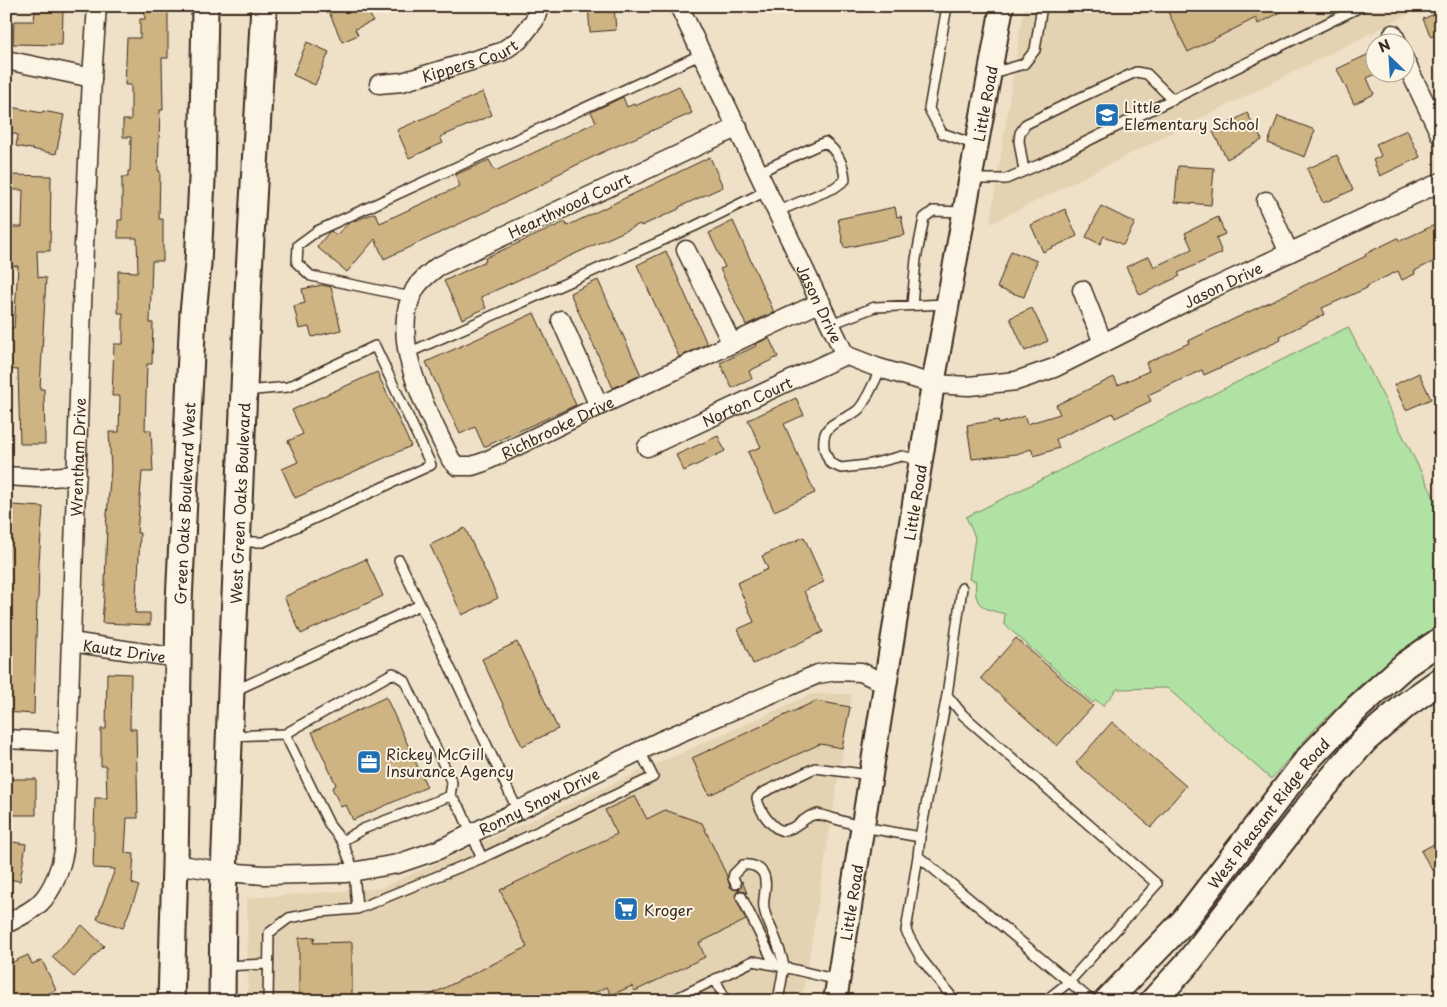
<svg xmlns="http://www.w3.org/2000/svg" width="1447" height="1007" font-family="'Playpen Sans',sans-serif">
  <rect width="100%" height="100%" fill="#eee1c8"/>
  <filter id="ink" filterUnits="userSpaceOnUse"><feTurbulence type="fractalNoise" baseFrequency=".02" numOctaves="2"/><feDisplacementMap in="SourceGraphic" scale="10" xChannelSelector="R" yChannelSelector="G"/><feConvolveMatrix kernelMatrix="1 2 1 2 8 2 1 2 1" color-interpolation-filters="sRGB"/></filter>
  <g filter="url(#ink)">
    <path fill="#e4d3b3" d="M1024 6H1425L990 224Z
      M812 694H852L802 1001H248L247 898 381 888Z"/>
    <path fill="#afe2a3" stroke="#758660" d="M1348 327 1441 511V622L1359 686 1313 731 1271 779 1167 688 1117 689 1103 706 1096 700 1093 703 1004 624 1005 614C983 609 973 606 976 581L969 579 975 537 966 517Z"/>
    <path fill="#ceb383" stroke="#3b2a1e" d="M144 6H168V58H162L163 110H160L158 171H160L159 219H163V261H152L150 323H153L152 364H147L145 430H151L153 472H142L137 533H140L138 578H137L135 613H150V625L102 623 105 583 107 526H106L111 469 109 432H119L120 396H112L114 344H123V313H118V271L138 272 137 238H118V220H122V177H128V171H130L131 137H123V120H131V85H125L127 38H140V19H145Z
      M341 6H366L373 21 355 29 358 35 342 42 329 12Z
      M588 6H614L616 30 590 32Z
      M1165 6H1293L1258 24 1256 18 1188 52Z
      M35 10 63 11 62 45 13 44 14 21H34Z
      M1441 11V32L1431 37 1423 19Z
      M307 42 329 52 315 85 293 75Z
      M1369 54 1374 67V72L1378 73 1367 78 1374 94 1354 104 1337 69Z
      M679 86 692 113 601 153 552 177 553 179 508 201 384 259 375 239 347 272 317 247 329 232 331 231 336 235 349 223 375 213 380 223 460 186 455 175 489 160 495 171 550 145V144L596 122 591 112 623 97 627 107 634 104 635 106Z
      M483 92 492 115 440 137 443 143 409 158 397 130Z
      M6 106 42 113 43 111 64 115 56 154 16 146 18 135 6 131Z
      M1247 113 1262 140 1227 159 1213 132Z
      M1278 116 1315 130 1305 157 1268 143Z
      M1407 130 1420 157 1380 176 1373 160 1381 156 1376 144Z
      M1337 155 1353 190 1323 203 1307 169Z
      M710 157 723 187 679 207V209L641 226 640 224 481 297 486 308 462 319 444 281 486 261 485 258 565 222 567 226Z
      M1178 166 1214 168 1211 205 1175 202Z
      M12 175 51 176 50 251H37L38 277 46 278 40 389H44L45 444H20L18 370 7 369 10 328H14L18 266H9V227H22L23 190H12Z
      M1101 206 1135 223 1123 245 1104 236 1100 244 1086 237Z
      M895 207 897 217 901 216 905 235 844 248 838 219Z
      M1065 209 1077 236 1043 252 1031 225Z
      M1218 217 1225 234 1216 238 1222 253 1178 273 1180 276 1140 295 1126 267 1149 256 1154 267 1192 249 1185 233Z
      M733 221 774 312 746 325 720 269 725 267 709 233Z
      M1441 222V258L1414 271 1415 274 1402 280 1398 271 1367 286V288L1322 308 1325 314 1280 336 1281 340 1204 375 1202 370 1148 395 1151 401 1115 418 1113 413 1056 439 1059 448 1034 456 1031 449 1017 454 972 459 967 425 998 420 999 424 1024 416 1027 424 1060 414 1056 405 1114 377 1118 385 1149 371 1146 363 1189 343 1188 341 1366 256 1365 254 1398 238 1400 241Z
      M666 251 707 344 679 357 637 265Z
      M1011 251 1037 261 1024 297 997 288Z
      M598 280 641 375 613 388 570 293Z
      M322 285 331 287 341 330 312 337 309 327 299 329 294 306 305 303 302 289Z
      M1032 308 1048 341 1025 351 1010 318Z
      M534 313 576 405 484 447 475 427 460 434 426 362Z
      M769 338 778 357 749 371 752 379 732 388 720 363 756 346 755 344Z
      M377 372 411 446 295 498 282 469 298 462 288 441 303 434 292 410Z
      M1419 373 1431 399 1406 410 1394 385Z
      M796 398 804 415 784 424 815 493 774 511 748 452 761 447 748 420Z
      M718 436 725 451 684 471 676 455Z
      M12 505 43 507 39 562 38 602H37L34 714 6 712V562H8Z
      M465 528 498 598 462 615 430 545Z
      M804 537 824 582 804 591 823 632 753 664 738 629 754 622 737 583 768 569 762 556Z
      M366 559 383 596 301 634 284 597Z
      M1016 638 1093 706 1057 746 981 678Z
      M517 642 558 729 522 746 482 659Z
      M107 673 131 674 130 729H136L138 818H127L125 853 134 854 132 883 139 886 123 928 97 919 115 869 93 868 95 798H107L106 766H101V729H106Z
      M386 697 427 787 353 820 346 805 341 807 332 788 336 785 312 732Z
      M816 701 850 707 842 748 820 744 709 795 692 758Z
      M1112 722 1186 786 1151 827 1076 763Z
      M6 779H36V815H6Z
      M635 796 647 819 665 810 702 823 727 876 730 887 733 889 738 890 741 887 742 881 747 893 742 890H739L735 896 746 920 699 943 705 957 635 991 632 986 611 995 607 987 577 1001H418L527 947 500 890 617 834 605 810Z
      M1441 840V866L1432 870 1421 851Z
      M6 841 26 844 20 881 6 879Z
      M82 925 104 946 74 977 52 957Z
      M315 937 313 943 352 942V1001H299V938Z
      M28 955 32 964 42 960 56 990 33 1001H6V965Z"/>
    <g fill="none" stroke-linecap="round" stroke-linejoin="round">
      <defs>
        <path id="service" d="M947 6 929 109 942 133 976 145
          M992 73 1024 64 1035 50 1042 6
          M1024 171 1019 141 1020 133 1026 124 1077 99 1136 72 1147 74 1173 100
          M759 172 825 142C837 151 844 164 845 180L834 188 778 211
          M972 179H1006L1043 163 1362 6
          M411 297 311 276 297 263 298 245 317 231 702 54
          M912 305 916 259 924 218 933 211 964 212
          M831 324 875 307 947 304
          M408 353 695 226 768 190
          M881 368C875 380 867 400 859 409 848 420 826 421 824 438 823 450 825 452 830 463L841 468 867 465 902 456 921 460
          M238 542H263L431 465 375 346 288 387 246 391
          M399 560 518 811
          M234 691 420 605
          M947 695 963 715 1157 884 1069 982 1045 1001
          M285 734 393 673 405 681 452 783 450 796 363 829 342 841
          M230 736 285 734 330 826 342 841 354 871 357 909
          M871 775 815 768 762 793 757 798C759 810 771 828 783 831L792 828 810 816 818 814 863 827 920 837 918 856 1092 1001
          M450 795 461 810 482 858
          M920 837 947 695 962 588
          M918 856 906 931 920 957 955 1001
          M741 896 775 965
          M223 966 268 964
          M715 979 726 1001
          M268 1001 269 933 289 918 320 912 357 909 482 858 653 777 640 751
          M671 1001 753 961 784 967C782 954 777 942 772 930 769 923 765 916 764 908 762 897 769 884 763 873 758 866 751 864 743 865L734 874 733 878 736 884
          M778 1001 784 967 838 980"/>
        <g id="minor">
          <path id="s1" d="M679 6 845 355 876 367 933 384 969 386 1016 381 1054 368 1211 289 1441 182"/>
          <path d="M1393 34 1397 42"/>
          <path d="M1404 59 1441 136"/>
          <path d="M6 60 92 78"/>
          <path id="s2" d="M379 84 402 82 501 52 519 40 534 21 540 6"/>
          <path id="s3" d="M738 127 437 267C429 274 420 280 415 289 386 339 429 414 451 460L457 466H472L484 462 599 406 821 302"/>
          <path d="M1266 201 1289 253"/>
          <path d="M686 250 732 344"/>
          <path d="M1082 290 1103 343"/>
          <path d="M561 320 599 406"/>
          <path id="s4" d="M647 447 845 355"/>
          <path d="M6 476 38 478 77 475"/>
          <path id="s5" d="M71 642 178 658"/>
          <path d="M6 739 67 742"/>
          <path id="s6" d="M175 864 225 872 264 875 346 873 397 864 438 850 660 741 818 674 836 671 861 672 886 684"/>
          <path id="s7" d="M6 924C17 918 31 912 40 903 53 890 61 868 64 850L84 245 92 78 97 6"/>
        </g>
        <g id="tertiary">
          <path id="s8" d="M835 1001 933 384 1002 6"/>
        </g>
        <g id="secondary">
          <path id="s9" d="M171 1001 175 864 179 602 193 313 198 264 202 179 205 6"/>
          <path id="s10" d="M222 1001 223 900 232 665 249 273 264 6"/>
          <path id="s11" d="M1107 1001 1183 922 1307 760 1358 707 1405 665 1441 640"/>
          <path d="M1153 1001 1187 964 1320 792 1365 740 1407 704 1441 680"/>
        </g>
      </defs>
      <use href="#service" stroke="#3b2a1e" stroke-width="12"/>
      <use href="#minor" stroke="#3b2a1e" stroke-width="21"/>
      <use href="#tertiary" stroke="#3b2a1e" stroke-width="26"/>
      <use href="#secondary" stroke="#3b2a1e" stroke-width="29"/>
      <use href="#service" stroke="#fcf5e5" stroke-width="9"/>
      <use href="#minor" stroke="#fcf5e5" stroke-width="18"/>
      <use href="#tertiary" stroke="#fcf5e5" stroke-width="22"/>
      <use href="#secondary" stroke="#fcf5e5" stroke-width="25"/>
    </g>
  </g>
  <defs>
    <symbol id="school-square" viewBox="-11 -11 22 22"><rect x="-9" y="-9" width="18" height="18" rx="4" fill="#1f6fb2" stroke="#fcf5e5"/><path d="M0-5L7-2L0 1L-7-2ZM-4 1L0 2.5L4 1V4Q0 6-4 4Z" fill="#fff"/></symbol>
    <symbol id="office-square" viewBox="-11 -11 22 22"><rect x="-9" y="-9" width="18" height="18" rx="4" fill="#1f6fb2" stroke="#fcf5e5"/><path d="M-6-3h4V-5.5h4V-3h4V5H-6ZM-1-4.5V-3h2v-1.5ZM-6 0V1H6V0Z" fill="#fff"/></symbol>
    <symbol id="supermarket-square" viewBox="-11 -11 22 22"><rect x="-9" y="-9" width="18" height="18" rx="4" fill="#1f6fb2" stroke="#fcf5e5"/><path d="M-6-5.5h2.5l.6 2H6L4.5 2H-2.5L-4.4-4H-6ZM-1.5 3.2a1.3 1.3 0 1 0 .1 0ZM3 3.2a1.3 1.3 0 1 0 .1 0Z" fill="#fff"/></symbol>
  </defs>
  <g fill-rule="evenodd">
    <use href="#school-square" x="1093" y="101" width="28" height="28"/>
    <use href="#office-square" x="355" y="748" width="28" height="28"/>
    <use href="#supermarket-square" x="612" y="895" width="28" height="28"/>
  </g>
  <g text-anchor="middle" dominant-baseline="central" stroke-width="4" stroke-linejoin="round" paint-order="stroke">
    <g font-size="15" fill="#3b2a1e" stroke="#fcf5e5">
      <text stroke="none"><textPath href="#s2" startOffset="94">Kippers Court</textPath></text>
      <text stroke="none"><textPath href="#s8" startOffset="910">Little Road</textPath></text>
      <text transform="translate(569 205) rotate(-25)">Hearthwood Court</text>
      <text stroke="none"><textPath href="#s1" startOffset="791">Jason Drive</textPath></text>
      <text stroke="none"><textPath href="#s1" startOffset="329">Jason Drive</textPath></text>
      <text stroke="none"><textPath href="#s4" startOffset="110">Norton Court</textPath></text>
      <text stroke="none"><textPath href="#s3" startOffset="662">Richbrooke Drive</textPath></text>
      <text stroke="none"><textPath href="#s7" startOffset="492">Wrentham Drive</textPath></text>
      <text stroke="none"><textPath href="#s9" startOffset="498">Green Oaks Boulevard West</textPath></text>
      <text stroke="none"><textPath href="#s10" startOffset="498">West Green Oaks Boulevard</textPath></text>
      <text stroke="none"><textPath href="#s8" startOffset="505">Little Road</textPath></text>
      <text stroke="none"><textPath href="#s5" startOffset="54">Kautz Drive</textPath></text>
      <text stroke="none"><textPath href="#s6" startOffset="379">Ronny Snow Drive</textPath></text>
      <text stroke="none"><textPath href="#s11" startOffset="248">West Pleasant Ridge Road</textPath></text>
      <text stroke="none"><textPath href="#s8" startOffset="100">Little Road</textPath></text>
    </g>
    <g font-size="15" fill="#3b2a1e" stroke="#fcf5e5" text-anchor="start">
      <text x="1124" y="106">Little<tspan x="1124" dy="17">Elementary School</tspan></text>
      <text x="386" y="753">Rickey McGill<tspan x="386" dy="17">Insurance Agency</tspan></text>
      <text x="644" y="909">Kroger</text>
    </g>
  </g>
  <rect width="1447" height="1007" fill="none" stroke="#fcf5e5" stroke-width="25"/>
  <rect x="12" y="12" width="1422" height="982" fill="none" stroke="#3b2a1e" stroke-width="2" filter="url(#ink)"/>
  <g transform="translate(1390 58) rotate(335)"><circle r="24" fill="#fcf5e5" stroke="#afa495"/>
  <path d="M0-4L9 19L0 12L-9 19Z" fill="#1f6fb2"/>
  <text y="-8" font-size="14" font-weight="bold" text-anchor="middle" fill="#3b2a1e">N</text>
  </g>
</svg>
